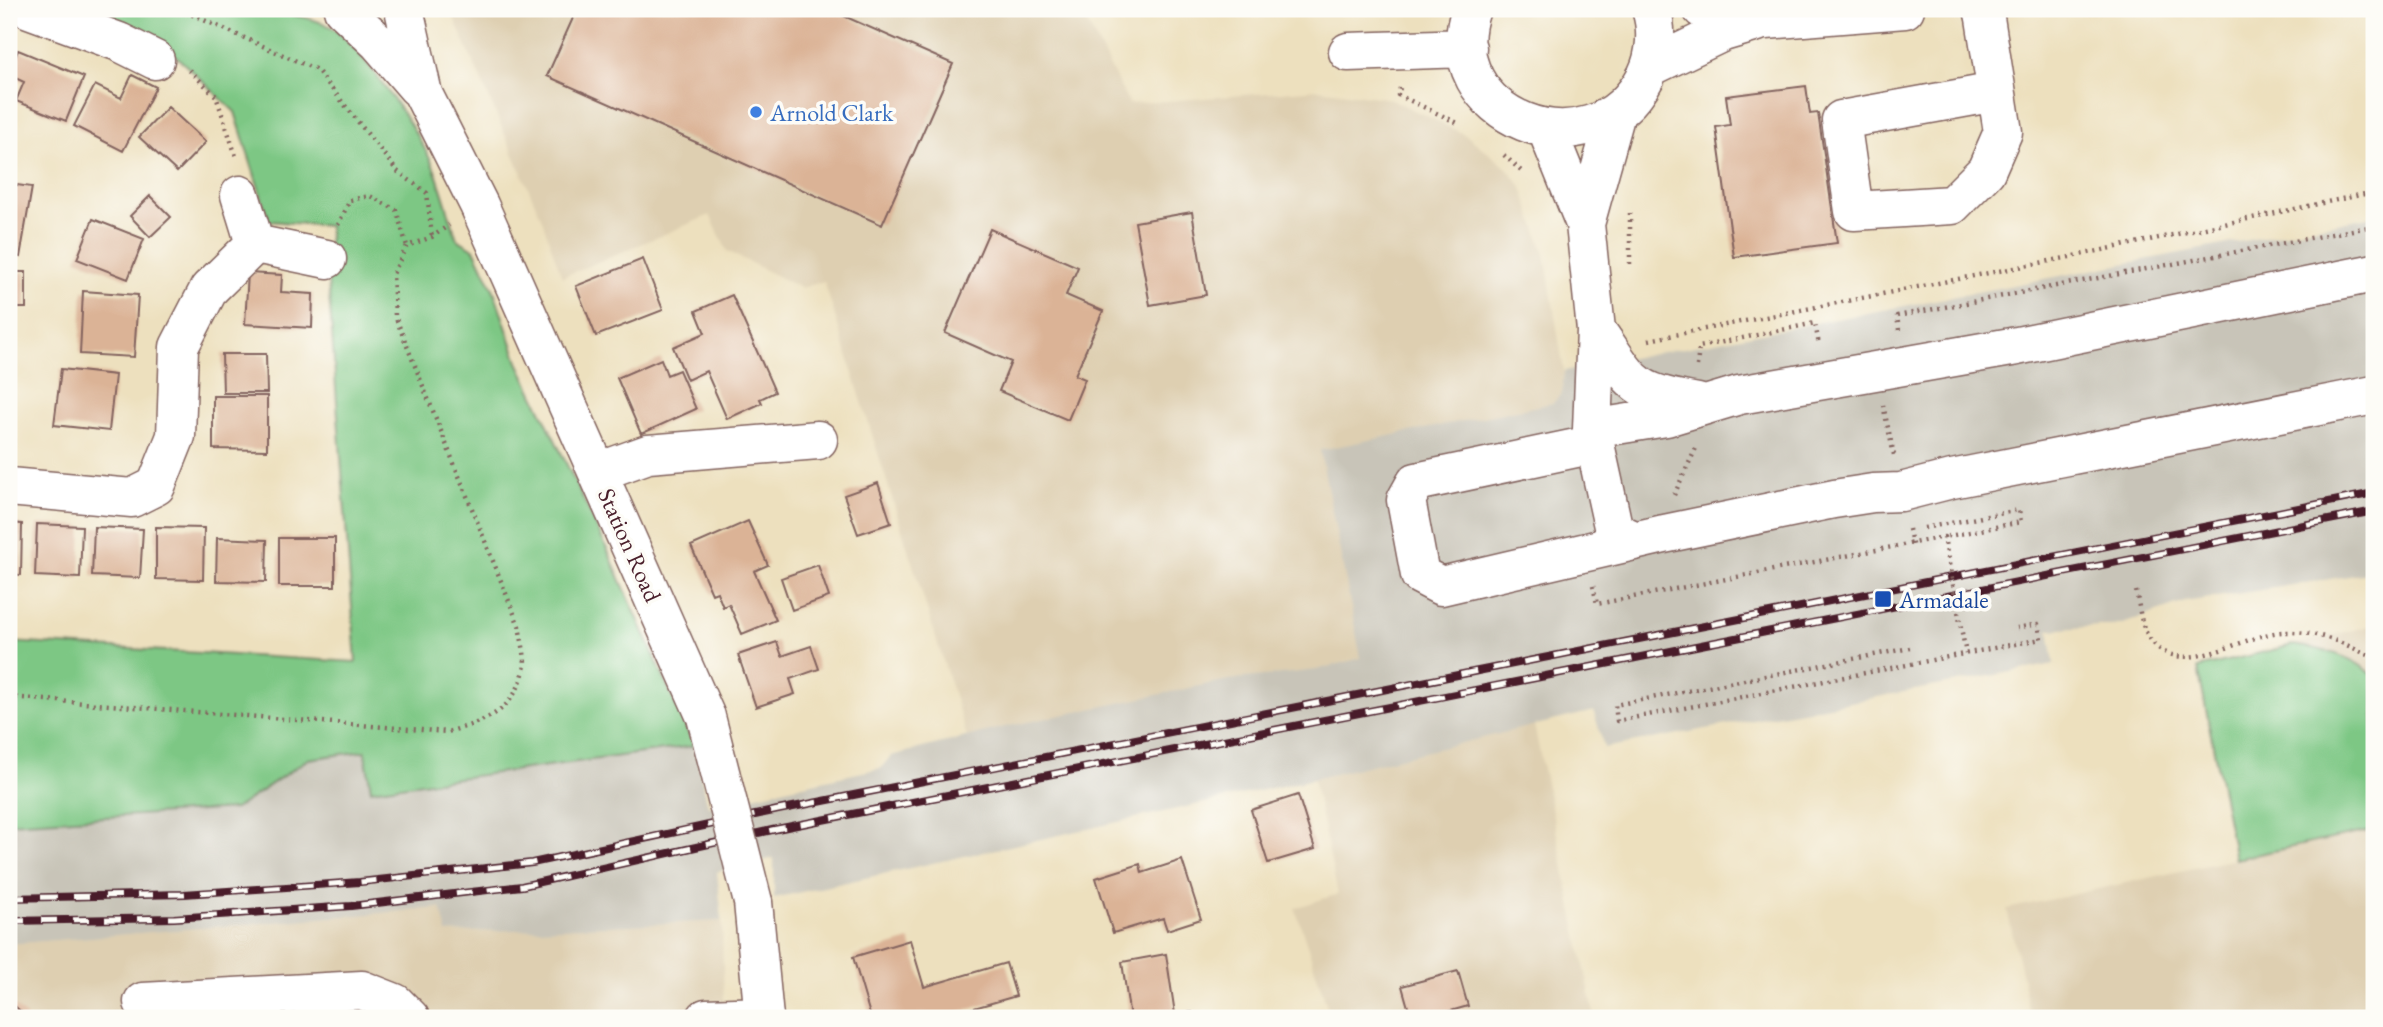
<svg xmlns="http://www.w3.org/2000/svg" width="2383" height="1027" font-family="'EB Garamond',serif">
  <rect width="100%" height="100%" fill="#fdfcf7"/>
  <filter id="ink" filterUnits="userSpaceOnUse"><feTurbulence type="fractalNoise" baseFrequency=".0143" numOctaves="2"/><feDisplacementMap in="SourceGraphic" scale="14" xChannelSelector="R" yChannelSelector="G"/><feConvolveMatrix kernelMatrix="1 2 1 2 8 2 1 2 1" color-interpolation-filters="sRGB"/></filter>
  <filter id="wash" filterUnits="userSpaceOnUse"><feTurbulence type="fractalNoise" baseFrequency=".00686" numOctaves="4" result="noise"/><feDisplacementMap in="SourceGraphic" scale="28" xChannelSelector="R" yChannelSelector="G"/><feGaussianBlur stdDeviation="1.57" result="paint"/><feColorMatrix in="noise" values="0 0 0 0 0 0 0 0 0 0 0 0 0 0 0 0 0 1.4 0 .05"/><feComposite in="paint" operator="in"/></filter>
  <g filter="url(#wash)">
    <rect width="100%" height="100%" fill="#ede0be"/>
    <path fill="#decfb1" d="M450 9H1080L1129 104 1319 89 1391 99 1466 135 1507 168 1521 185 1545 254 1564 371 1562 393 1553 403 1539 407 1321 450 1362 658 1316 670 1228 680 967 737 824 281 801 288 727 251 710 215 562 277 541 217Z
      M2374 625V1018H2031L2007 909 2235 859 2198 668Z
      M1534 725 1595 1018H1331L1295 908 1338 894 1313 779Z
      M441 908 448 933 722 921 724 1018H9V944Z"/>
    <path fill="#c8c4b8" d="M2374 216V572L2185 602 2123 624 2049 630 2054 664 1604 748 1594 711 1313 779 774 898V858L717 872 722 921 447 933 441 908 9 944V823L235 809 308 759 365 751 371 790 694 746 708 806 881 768 891 756 1009 726 1228 680 1316 670 1361 658 1320 450 1553 403 1562 393 1564 371Z"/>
    <path fill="#7dc784" stroke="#647358" stroke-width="2" d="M68 9C128 9 284 0 331 27 360 45 421 136 434 168 443 191 449 216 457 239L474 249 494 291 518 362 607 549 694 746 371 790 365 751 308 759 235 809 9 823V642L356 662 328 280 329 226 269 221 235 112 176 56Z
      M2293 645C2324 650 2351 654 2374 676V830L2235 859 2198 668Z"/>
    <g id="blocks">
      <path fill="#dbb396" d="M577 9H828L953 64 882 225 547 76Z
        M18 50 84 77 66 121 16 101 24 82 9 75V72Z
        M132 75 156 87 123 151 74 126 95 85 121 98Z
        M1806 86 1810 114 1818 113 1837 243 1734 257 1716 127 1730 125 1726 96Z
        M168 107 206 142 177 172 139 137Z
        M9 184 32 187 20 257 9 255Z
        M150 196 171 217 150 237 130 216Z
        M1192 212 1206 295 1150 305 1135 222Z
        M93 219 144 239 128 279 77 259Z
        M990 229 1078 267 1066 295 1103 311 1075 375 1085 379 1068 420 999 391 1011 362 945 333Z
        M643 259 663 310 596 336 576 286Z
        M9 272H26V308H9Z
        M248 273 282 275 281 292 313 294 312 328 245 324Z
        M83 291 138 295 134 357 80 354Z
        M732 295 775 392 760 399 762 403 727 419 706 371 687 380 673 347 705 333 696 311Z
        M222 354H266L267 393H223Z
        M661 359 667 375 679 370 696 409 641 434 617 378Z
        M61 369 115 375 109 431 54 425Z
        M213 396H267V450L213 449Z
        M878 483 891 523 858 534 844 495Z
        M748 521 768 565 754 571 776 620 742 634 729 604 723 607 717 592 712 594 691 546Z
        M9 523 22 524 21 575 9 574Z
        M37 524 82 526 80 578 35 576Z
        M94 527 143 529 140 578 92 576Z
        M156 527 204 528 203 580 156 579Z
        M217 538 267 540 266 582 216 581Z
        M279 538H335V586H279Z
        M818 565 829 597 792 610 781 578Z
        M777 642 782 656 811 646 819 669 790 679 795 694 756 707 738 655Z
        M1298 795 1315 849 1268 863 1251 810Z
        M1182 860 1201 919 1167 930 1163 918 1113 933 1096 878 1140 864 1142 873Z
        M910 940 924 987 1006 963 1016 996 939 1018H871L853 957Z
        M1166 954 1175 1014 1192 1012 1193 1018H1130L1122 962Z
        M1458 971 1468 1006 1426 1018H1411L1402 986Z
        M9 1001 28 1018H9Z"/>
    </g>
  </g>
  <g filter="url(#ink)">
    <use href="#blocks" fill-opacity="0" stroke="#83635e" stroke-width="2"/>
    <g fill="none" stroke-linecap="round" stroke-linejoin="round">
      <defs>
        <path id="minor" d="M29 9 119 42 155 60
          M1471 9C1434 115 1591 181 1646 76 1656 56 1658 30 1651 9
          M1702 9 1766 20 1905 9
          M1983 9 1985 18 2003 132 1986 171 1952 205 1854 211 1841 120 1996 92
          M1348 52 1467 48
          M1650 67 1723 32 1757 22
          M1547 130 1585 224 1596 330 1592 429 1595 444 1416 482 1406 500 1420 575 1441 586 1664 534 1834 499 1873 493 1901 492 1952 479 2374 395
          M1585 224 1616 113
          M255 244 327 259
          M1596 330C1634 383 1629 392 1698 403
          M1592 429 1666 417 1739 395 2017 346 2374 273
          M1595 444 1614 531 1634 540
          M598 472 648 454 818 440
          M9 487 132 498 156 486 176 436 179 347 209 289 255 244 240 195
          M143 1002 362 990 395 1003 410 1018
          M706 1018 764 1016"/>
        <path id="major" d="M343 9 379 43 417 87
          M404 9 423 94 479 205 706 717
          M753 902 764 1018"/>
      </defs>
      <use href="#minor" stroke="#83635e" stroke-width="41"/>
      <use href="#major" stroke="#83635e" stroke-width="41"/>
      <path stroke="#83635e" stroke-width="4.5" stroke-dasharray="2 5" stroke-linecap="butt" d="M179 9 317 70 397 171 427 193 432 237
        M2021 12 2039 9
        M189 70 216 96 237 159
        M1400 88 1398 95 1460 124
        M1504 155 1521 171
        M1630 213V267
        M338 225 350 200 370 196 396 210 407 246
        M1899 330 1897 316 2374 226
        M1649 340 2070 257 2374 192
        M1697 366 1699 347 1815 323 1819 345
        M1883 405 1894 455
        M1674 495 1697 446
        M1924 528 2019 510 2021 522 1944 537
        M1909 529 1913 549
        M2136 591C2139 603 2140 621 2146 632 2174 687 2243 633 2283 632 2318 631 2344 643 2374 658
        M1910 648 1615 705 1617 721 2041 639 2038 624 2017 628
        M9 697 447 732C484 722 514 712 524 670 527 658 521 639 519 626L395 316 393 274 407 246 432 237 449 225"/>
      <use href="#minor" stroke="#fff" stroke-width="38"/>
      <use href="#major" stroke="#fff" stroke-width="38"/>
      <defs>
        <path id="rail" d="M9 898 184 894 360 882 532 863 778 810 2374 493
          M9 921 174 918 351 906 522 886 772 830 2374 511"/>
      </defs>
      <use href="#rail" stroke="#4a1f2b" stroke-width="8"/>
      <use href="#rail" stroke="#fdfcf7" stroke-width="5" stroke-dasharray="16" stroke-linecap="butt"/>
      <defs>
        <path id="major-bridge" d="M706 717 753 902"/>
      </defs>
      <use href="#major-bridge" stroke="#83635e" stroke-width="41" stroke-linecap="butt"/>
      <path stroke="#83635e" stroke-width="4.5" stroke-dasharray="2 5" stroke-linecap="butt" d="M1593 586 1597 604 1944 537 1966 654"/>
      <use href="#major-bridge" stroke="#fff" stroke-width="38"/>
    </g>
  </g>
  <circle fill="#3f7fe0" stroke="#fdfcf7" stroke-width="2.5" cx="756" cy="112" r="7"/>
  <rect fill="#1a4fb4" stroke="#fdfcf7" stroke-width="2.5" x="1874" y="590" width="18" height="18" rx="3.5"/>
  <g text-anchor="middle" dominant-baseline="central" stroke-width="7" stroke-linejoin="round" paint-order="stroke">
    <g font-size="24" fill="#366cbe" stroke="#fdfcf7" text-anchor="start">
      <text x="770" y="112">Arnold Clark</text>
    </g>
    <g font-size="24" fill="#4a1f2b" stroke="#fdfcf7">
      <text transform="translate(630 545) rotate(66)">Station Road</text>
    </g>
    <g font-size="24" fill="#164399" stroke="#fdfcf7" text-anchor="start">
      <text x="1899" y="599">Armadale</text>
    </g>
  </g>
  <rect width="2383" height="1027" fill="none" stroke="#fdfcf7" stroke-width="35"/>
</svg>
